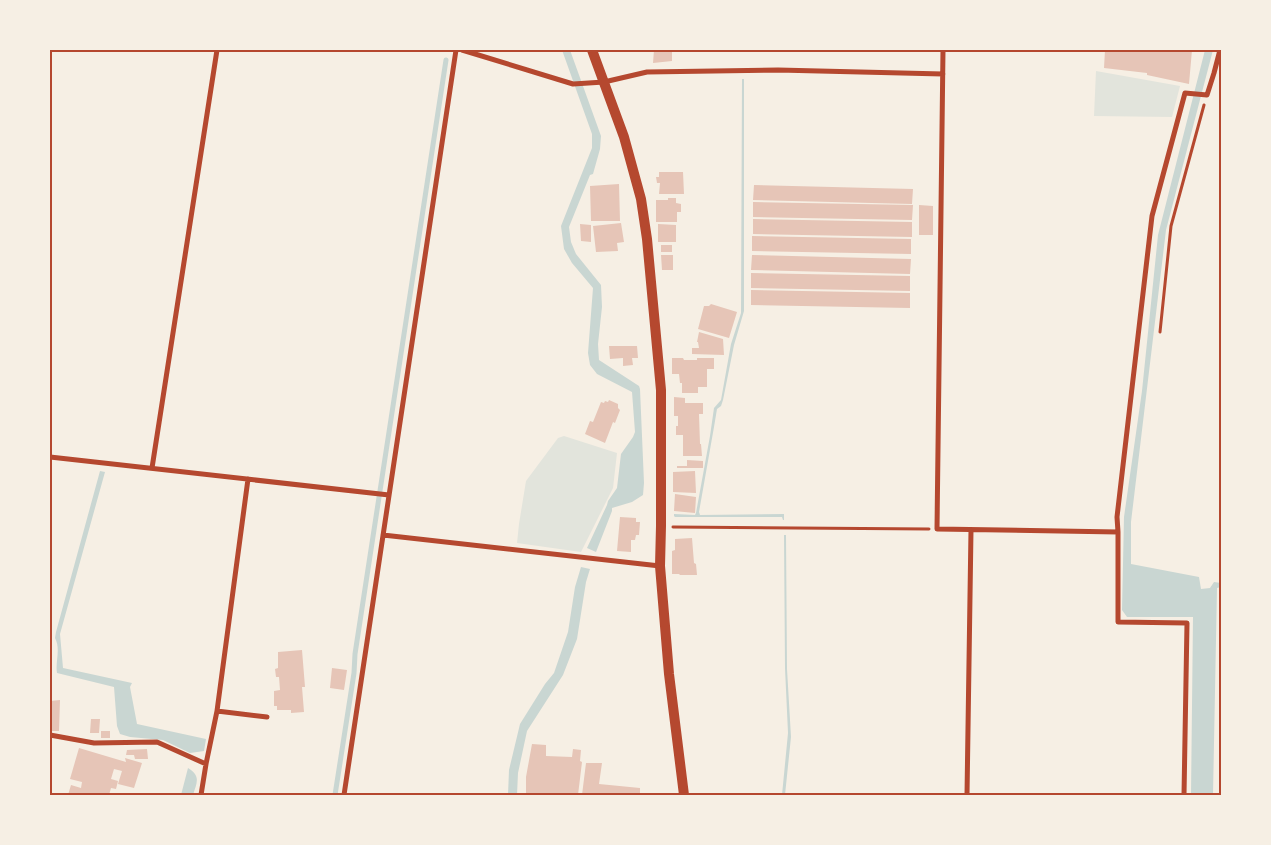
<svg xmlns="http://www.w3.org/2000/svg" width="1271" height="845" font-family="'IBM Plex Serif',serif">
  <rect width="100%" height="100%" fill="#f6efe4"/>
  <path fill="#e2e4dc" d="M1096 71 1180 86 1172 117 1094 116Z
    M564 436 617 453 613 488 581 552 517 543 519 524 526 481 558 438Z"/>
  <path fill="#c9d6d2" d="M562 50H570L601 136 600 149 593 174 590 175 569 227 571 242 576 254 601 285 602 307 598 344 599 360 639 386 640 389 644 483 643 495 632 502 612 508V511L596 552 587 548 607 505 608 501 617 488 621 454 633 437 635 432 632 392 597 374 590 365 588 353 593 288 572 263 564 249 561 226 592 148V134Z
    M1205 50H1213L1166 230 1131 522V564L1199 577 1201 589 1210 588 1214 582 1221 583V587L1217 588 1213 795H1191L1193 617H1127L1122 610 1124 517 1142 391 1158 235Z
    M742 79H744V311L734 345 723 400 721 406 717 409 714 427 699 512 700 515 784 514V520H783L782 517H675L674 516V514L695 515 696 513 710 436 714 408 721 400 731 344 741 313Z
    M100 471 105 472 60 634 63 668 132 683 130 687 137 724 206 739 204 751 190 753 163 740 130 737 120 734 117 726 114 687 57 673C55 662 61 649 55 638L56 632Z
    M784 535H786L787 669 791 737 785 795H782L788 733 785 668Z
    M581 567 590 569 586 582 577 639 563 675 527 731 518 773 517 795H508L509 770 520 724 545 684 554 673 568 632 575 587Z
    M188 768C201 776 197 782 193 795H181Z"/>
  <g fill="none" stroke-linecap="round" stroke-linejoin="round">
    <path stroke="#c9d6d2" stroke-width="5" d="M335 795 354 673 355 654 446 60"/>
  </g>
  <path fill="#e6c5b7" d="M654 50H672V61L653 63Z
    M1105 50H1192L1189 84 1147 75V73L1104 68Z
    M659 172H683L684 194H659L660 183H657L656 177H659Z
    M619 184 620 221H591L590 186Z
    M754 185 913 189 912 204 753 200Z
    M668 198H676V203L681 204V212H677V222H656V200H668Z
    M753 202 913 205 912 220 753 217Z
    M919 205 933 206V235H919Z
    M753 219 912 222V237L753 234Z
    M621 223 624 242 617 243 618 251 596 252 593 226Z
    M580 224 591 225V242L581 241Z
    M658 224 676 225V242H658Z
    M752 236 911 239V254L752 251Z
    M661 245H672V252H661Z
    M661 255H673V270H662Z
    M752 255 911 259 910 274 751 270Z
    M751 273 910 276V291L751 288Z
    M751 290 910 293V308L751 305Z
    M711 304 737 312 729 338 698 329 704 306H709Z
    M699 332 723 339 724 355 692 354V348H699L698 342H697Z
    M609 346H637L638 358H632L633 365 623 366V358L610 359Z
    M672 358H683L684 360H697V358H714V369H707V387H698V393H682V383H680L679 374H672Z
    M674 397 685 398V403H703V414H699L700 444H701L702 456H683V435H676V426H678V416H674Z
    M609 400 618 404V408L620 410 615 423 613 422 605 443 585 434 590 421 593 422 601 402 604 403 605 401 608 402Z
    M687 460 703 461V468H677V466H687Z
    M695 471 696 493 673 492V472Z
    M675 494 696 497 695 513 674 511Z
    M620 517 636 518V522H640L639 535H636L635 540H631V552L617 551Z
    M692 538 694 563 696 564 697 575H680L679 574H672V551L675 550V539Z
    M302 650 305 687H302L304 712 291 713V710H277V706H274V691L280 690 279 677H276L275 669 278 668V652Z
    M332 668 347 670 344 690 330 688Z
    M60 700 59 731H50V701Z
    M91 719H100L99 733H90Z
    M101 731H110V738H101Z
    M532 744 546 745V756L572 757 573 749 581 750 580 761 582 762 578 795H526V777Z
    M79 748 126 762 125 758 142 763 134 788 118 784 122 771 114 769 111 779 118 781 116 789 111 788 109 795H68L71 785 81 788 82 782 70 779Z
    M147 749 148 759H135L134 755H126L127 750Z
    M586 763H602L599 784 640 788V795H582Z"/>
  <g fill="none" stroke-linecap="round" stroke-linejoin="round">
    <path stroke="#b5482f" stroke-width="3" d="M1160 332 1171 226 1204 105
      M673 527 929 529"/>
    <path stroke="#b5482f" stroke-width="5" d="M462 50 573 84 604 82 647 72 778 70 943 74
      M943 50 937 529 1118 532
      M50 457 389 495
      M152 468 217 50
      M383 535 660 566
      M217 711 267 717
      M50 735 94 743 157 742 206 764
      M201 795 206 764 217 711 248 479
      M344 795 456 50
      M967 795 971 530
      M1184 795 1187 623 1118 622V532L1117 517 1152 216 1185 93 1207 95 1214 73 1220 50"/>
    <path stroke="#b5482f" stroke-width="10" d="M592 50 624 137 641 199 647 239 661 390V526L660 566 669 674 684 795"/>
  </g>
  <rect width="1271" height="845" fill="none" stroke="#f6efe4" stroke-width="102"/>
  <rect x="51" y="51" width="1169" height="743" fill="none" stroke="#b5482f" stroke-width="2"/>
</svg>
